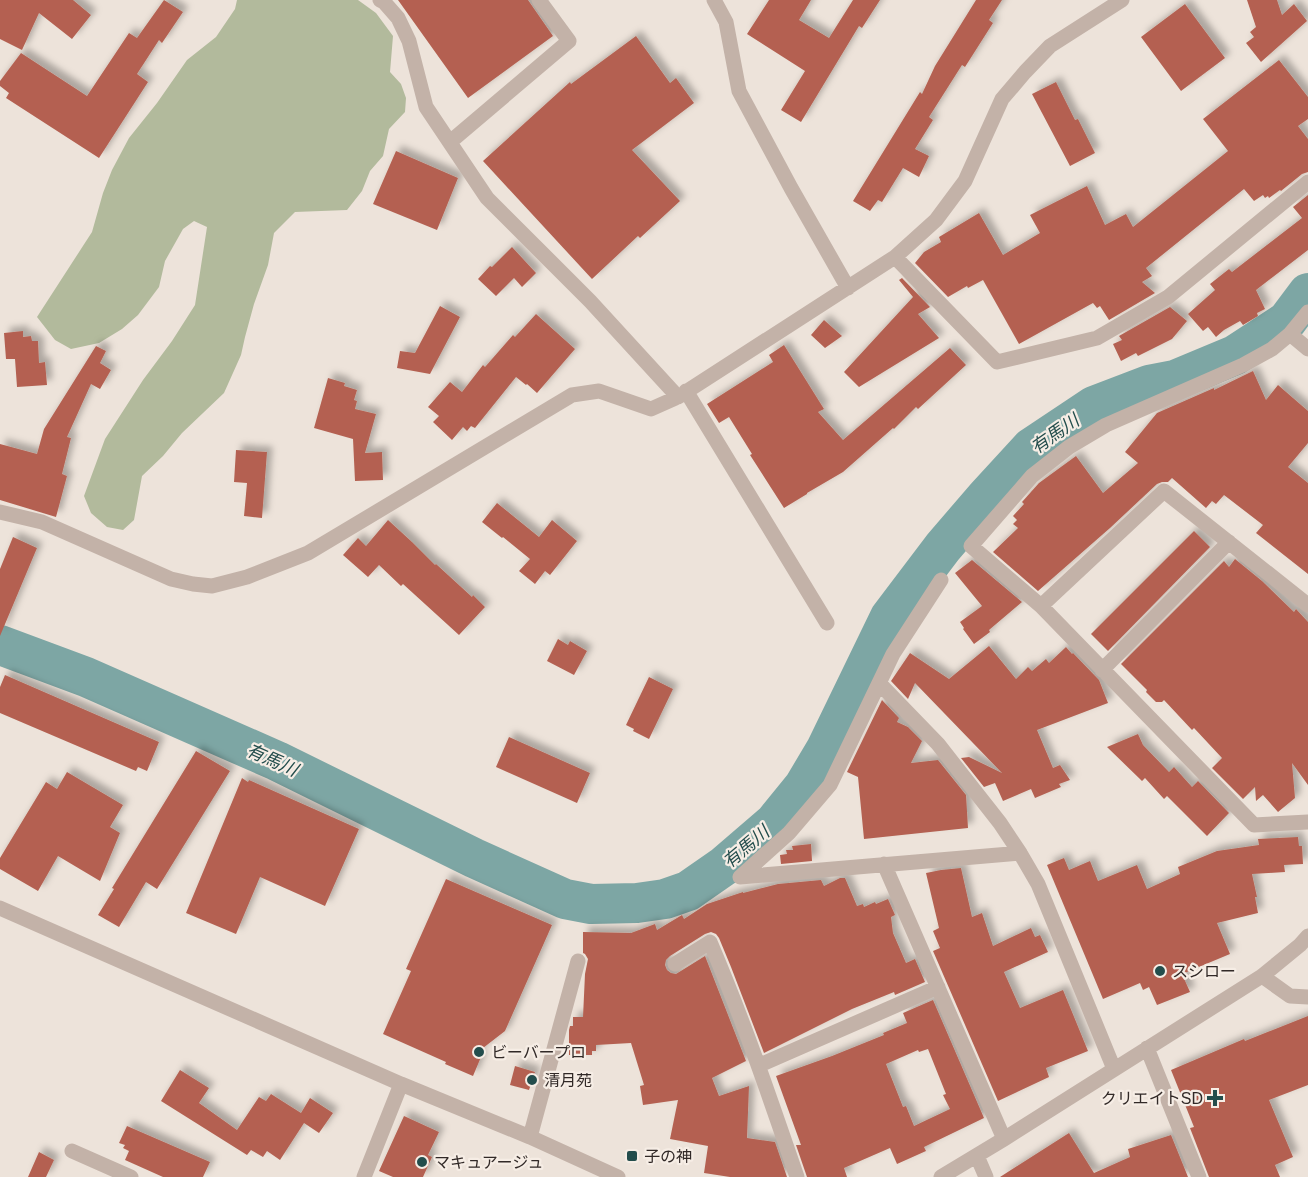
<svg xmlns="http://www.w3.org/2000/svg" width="1308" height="1177" font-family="Arial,'Noto Sans JP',sans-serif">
  <defs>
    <filter id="shadow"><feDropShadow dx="5.5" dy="-5.5" stdDeviation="3" flood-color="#0004"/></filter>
  </defs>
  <rect width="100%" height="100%" fill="#ede3da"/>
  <path fill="#b2ba9c" d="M237 0H358L376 13 393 36 390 72 401 84 406 98 405 112 389 129 383 156 370 171 362 191 347 210 295 212 274 233 268 265 254 304 245 337 241 355 224 393 182 433 163 456 142 476 134 520 123 530 107 527 91 513 84 496 105 439 143 380 172 341 195 305 207 227 194 221 183 229 165 261 159 287 138 315 122 329 99 343 71 349 55 340 37 317 92 232 103 193 112 170 129 138 157 103 187 60 216 37 235 9Z"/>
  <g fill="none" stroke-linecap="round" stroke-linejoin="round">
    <path stroke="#7da6a4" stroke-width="40" d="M0 645 86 677 277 761 474 858 565 899 591 904 637 903 665 899 688 891 724 866 774 823 804 786 826 749 890 617 943 547 986 497 1031 448 1094 406 1149 385 1175 380 1235 355 1287 321 1308 293"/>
  </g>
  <path fill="#b46151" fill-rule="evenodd" filter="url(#shadow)" d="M0 0H73L91 15 72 39 39 13 22 50 0 39Z
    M164 0 183 12 162 43 159 40 137 74 148 82 99 158 6 98 9 93 0 86V81L21 53 87 96 129 33 137 38Z
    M398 0H528L553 36 468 98Z
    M769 0H811L799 20 829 38 853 0H880L862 28 859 26 801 122 781 110 805 71 747 34Z
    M976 0H1002L989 20 993 23 965 67 962 65 929 117 933 120 915 149 929 156 919 177 903 168 882 202 878 200 870 211 853 201 920 92 922 94 935 66Z
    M1247 0H1277L1282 15 1294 4 1307 21 1261 62 1246 43 1254 37 1250 32 1256 27Z
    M1185 4 1225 58 1181 91 1141 37Z
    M636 36 670 83 676 78 694 103 632 150 680 201 640 238 638 236 592 279 483 161 570 82 571 84Z
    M1279 60 1308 97V119L1298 126 1308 139V172L1302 174 1281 191 1280 190 1269 198 1268 196 1265 198 1263 195 1254 201 1244 189 1146 268 1152 276 1142 282 1155 293 1109 320 1100 306 1097 308 1093 303 1019 344 983 280 968 288 967 286 948 297 915 263 924 252 941 242 939 237 979 213 1003 255 1040 233 1030 215 1087 186 1105 225 1126 214 1133 227 1228 151 1203 119Z
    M1056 82 1075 120 1078 119 1095 153 1070 166 1032 94Z
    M396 151 458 178 437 230 373 204Z
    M1308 195V250L1256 290 1265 309 1257 313 1258 316 1243 325 1240 321 1224 330 1216 337 1208 327 1203 331 1188 314 1215 290 1210 284 1229 269 1232 272 1302 218 1293 207Z
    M512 247 536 273 522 287 514 278 496 296 478 279 490 266 492 267Z
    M902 278 930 307 918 314 939 338 859 387 844 372 913 297 899 280Z
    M440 306 460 317 430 374 397 368 400 351 415 353Z
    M1170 307 1187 321 1172 339 1138 356 1136 353 1121 361 1113 344 1122 340 1119 336Z
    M536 314 575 349 537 393 527 384 526 385 516 377 475 428 471 426 467 431 463 427 452 440 433 422 439 416 428 407 450 382 462 392 483 365 485 367 513 335 515 337Z
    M824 320 842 336 825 348 811 335Z
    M23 331V337L31 336 32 341H38L39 363 45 362 47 385 17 387 15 359H6L4 333Z
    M784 345 824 409 818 412 843 440 950 348 966 365 918 409 916 407 894 429 893 428 843 472 807 493V494L784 508 750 455 752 454 729 417 719 423 707 404 773 362 769 355Z
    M96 346 106 351 100 363 111 370 100 389 91 384 67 437 71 438 62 474 67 476 56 517 0 500V444L37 454 44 429Z
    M1253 371 1266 400 1278 385 1308 411V443L1288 467 1308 483V574L1256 533 1263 525 1224 495 1216 504 1212 501 1206 508 1172 478 1168 482H1162L1157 484 1110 528 1038 591 993 552 1018 528 1013 524 1017 520 1013 516 1024 504 1022 502 1039 483 1076 456 1103 493 1138 463 1125 452 1157 413 1214 388V390Z
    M328 378 345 383 344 386 357 390 354 400 357 401 355 409 376 414 365 453 382 452 383 480 355 481 353 439 314 428Z
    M236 450 267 452 262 518 244 516 247 483 234 482Z
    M497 503 539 537 552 520 577 541 550 575 545 571 535 584 519 571 530 559 503 537 502 538 482 522Z
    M388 520 412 542 435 565 436 564 472 597 473 595 485 607 459 635 403 584 401 586 379 565 368 577 343 555 358 538 366 546Z
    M1194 531 1210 547 1108 651 1091 634Z
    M13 537 37 548 0 636V569Z
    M1235 559 1262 581 1294 612 1296 609 1308 622V785L1292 763 1295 798 1278 812 1263 795 1256 801 1255 787 1243 799 1212 768 1222 758 1194 728 1192 730 1164 700 1162 702H1156L1146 692 1147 690 1121 664 1224 561 1229 567Z
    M972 560 1022 602 989 630 990 632 974 644 963 629 964 628 960 622 982 606 955 573Z
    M558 639 568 645 570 641 587 651 574 675 547 661Z
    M989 646 1016 679 1028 667 1032 671 1046 659 1049 663 1066 647 1072 654 1073 653 1099 680 1108 703 1037 730 1053 768 1060 765 1070 780 1059 784 1061 787 1035 798 1031 789 1003 801 995 783 984 787 961 758 969 757 1002 773 915 683 908 699 891 681 910 653 949 679Z
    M5 675 159 742 147 771 138 767 136 771 0 713V687Z
    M649 677 673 689 649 739 633 731 634 729 626 725Z
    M882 700 899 718 897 722 908 727 922 741 911 763 938 760 966 795 968 828 864 839 858 777 847 772Z
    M1138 734 1143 745 1169 772 1174 767 1192 787 1198 781 1229 813 1207 836 1167 796 1164 799 1145 778 1142 781 1107 747Z
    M509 737 590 773 577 803 496 767Z
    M196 751 230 771 157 889 146 882 119 927 98 915 114 889 112 888Z
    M67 772 123 805 110 827 120 833 100 881 58 856 38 891 0 869V858L46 782 57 789Z
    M242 778 248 782 249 780 359 829 325 906 260 877 236 934 186 913Z
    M1298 837 1299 846H1302L1303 864 1284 865 1285 872 1252 874 1257 897H1255L1258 913 1217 923 1230 954 1182 974 1190 992 1157 1005 1149 987 1143 990 1140 983 1103 999 1047 865 1064 858 1069 870 1090 861 1098 881 1137 865 1147 889 1180 874 1178 867 1217 851 1259 845 1258 839Z
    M811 844 812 861 781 864 780 855 787 854 786 850H793L792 846Z
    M961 868 972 917 982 913 993 946 1031 928 1035 937 1040 935 1048 952 1004 972 1020 1008 1063 990 1088 1051 1046 1068 1049 1077 998 1101 933 951 940 948 933 931 939 928 926 873 941 870Z
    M840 878H845L857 906 863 904 864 907 875 902 876 904 888 899 895 915 891 917 893 933 906 963 915 959 925 982 895 995 894 992 852 1009 764 1053 731 967 719 938 716 934 711 932 705 934 670 956 666 960 665 965 667 970 671 973 676 974 705 956 746 1061 712 1078 719 1096 749 1086 747 1138 775 1142 787 1177H730L704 1173 708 1146 670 1139 678 1100 643 1105 640 1086 644 1085 631 1043 596 1045V1051H592V1055H569V1030L570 1026H573V1017H583L585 974 588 959 585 954 583 953V932L631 933 655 924 657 930 682 915 684 919 707 904 743 892V893L778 884 821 880 824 886Z
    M446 879 552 925 505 1031 474 1055 481 1057 473 1076 445 1064 446 1062 383 1034 411 971 406 969Z
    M933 1000 984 1118 924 1147 926 1151 897 1164 890 1148 844 1168 847 1177H807L796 1145H801L776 1076 832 1056 884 1035 883 1033 907 1023 903 1013ZM928 1049 946 1094 943 1095 950 1109 914 1126 906 1106 903 1107 886 1064 918 1050 919 1052Z
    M1308 1016V1085L1269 1100 1293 1157 1275 1165 1280 1177H1209L1190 1128 1194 1127 1171 1070 1244 1039 1245 1041Z
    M515 1066 535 1072 529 1090 510 1085Z
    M180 1070 209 1088 199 1103 237 1130 259 1097 266 1101 271 1094 301 1113 310 1098 333 1113 319 1133 304 1123 280 1160 267 1151 263 1157 251 1150 247 1155 161 1101Z
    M404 1116 439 1132 428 1155 432 1157 423 1177H393L379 1171Z
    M127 1126 210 1162 203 1177H163L125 1160 129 1151 123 1148 125 1145 119 1143Z
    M1069 1133 1094 1173 1130 1157 1128 1149 1171 1135 1188 1177H1000Z
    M39 1152 54 1160 46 1177H28Z"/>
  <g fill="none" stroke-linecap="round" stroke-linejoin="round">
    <path stroke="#c3b2a8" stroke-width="15" d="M380 0 384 2 398 18 409 41 426 107 487 198 590 301 678 397
      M714 0 726 22 739 91 791 188 848 288
      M450 142 569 41 539 0
      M895 257 997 362 1097 338 1168 297 1308 182
      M1308 312 1290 334 1272 349 1243 365 1106 425 1069 447 1032 476 971 546 1041 606 1254 825 1308 822
      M1290 334 1308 349
      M686 391 827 623
      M0 512 42 522 171 579 193 584 212 586 247 577 308 553 572 395 599 391 651 409 678 397 895 257 936 220 965 181 1002 99 1025 72 1050 46 1122 0
      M1041 606 1164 491 1308 605
      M1102 670 1229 542
      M879 683 938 744 1000 823 1020 853 1038 884 1114 1069
      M884 864 1004 1139
      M740 877 789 833 830 785 893 654 941 580
      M740 877 1020 853
      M0 908 401 1084 530 1137 618 1177
      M675 964 710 942C743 1019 770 1098 797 1177
      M1262 976 1290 996 1308 997
      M1147 1048 1199 1177
      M760 1065 938 987
      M530 1137 578 961
      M72 1151 131 1177
      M977 1156 986 1177
      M364 1177 401 1084
      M941 1177 1004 1139 1262 976 1300 945 1308 936"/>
  </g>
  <g fill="#234d4c" stroke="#f6ede5" stroke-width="2">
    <circle cx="1160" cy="971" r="6"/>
    <circle cx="479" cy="1052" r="6"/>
    <circle cx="532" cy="1080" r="6"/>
    <path d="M1212 1089h6v6h6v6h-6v6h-6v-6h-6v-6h6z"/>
    <rect x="626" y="1150" width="12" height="12" rx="3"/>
    <circle cx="422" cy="1162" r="6"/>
  </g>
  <g text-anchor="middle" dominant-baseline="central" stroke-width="4.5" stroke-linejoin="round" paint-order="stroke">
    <g font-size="16" fill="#312927" stroke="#f6ede5" text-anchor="start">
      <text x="1172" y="971">スシロー</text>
      <text x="491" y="1052">ビーバープロ</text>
      <text x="544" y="1080">清月苑</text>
      <text x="1203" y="1098" text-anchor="end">クリエイトSD</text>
      <text x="644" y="1156">子の神</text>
      <text x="434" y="1162">マキュアージュ</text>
    </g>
    <g font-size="18" font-style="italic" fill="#234d4c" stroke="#f6ede5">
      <text transform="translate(1055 434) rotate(-35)">有馬川</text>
      <text transform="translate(272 760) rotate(24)">有馬川</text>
      <text transform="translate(746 847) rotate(-40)">有馬川</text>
    </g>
  </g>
</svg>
